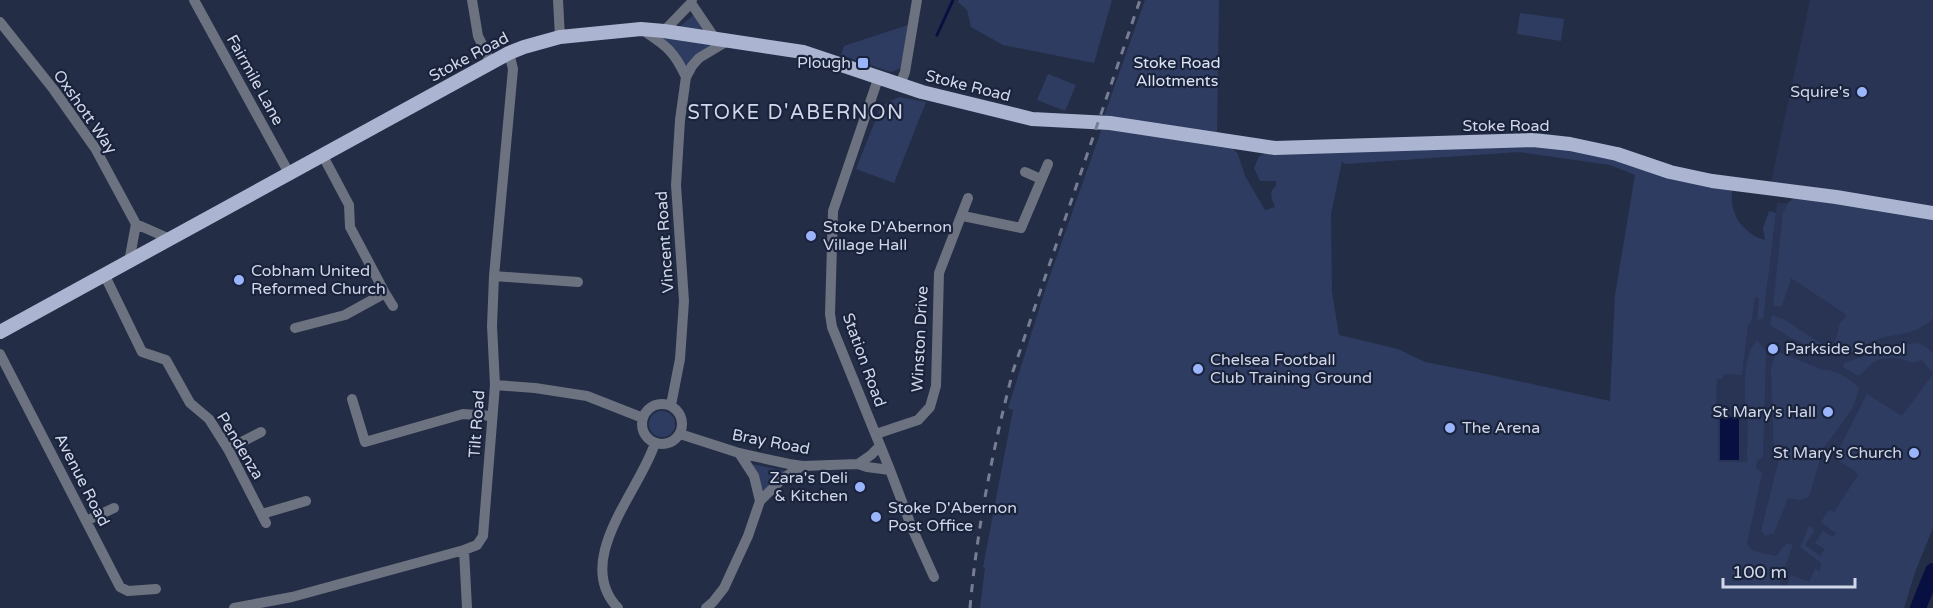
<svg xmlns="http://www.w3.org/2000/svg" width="1933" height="608" font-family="'Varela Round',sans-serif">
  <rect width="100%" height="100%" fill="#242d46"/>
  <path fill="#293454" d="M1810 0H1933V208L1771 182Z
    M1635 175 1732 190V207L1738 221 1756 238 1765 240 1773 241 1777 203H1788L1796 196 1933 220V528L1915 572 1904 608H1737L1610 402 1615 296Z"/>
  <path fill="#2f3c62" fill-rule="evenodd" d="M959 0H1112L1094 63 1003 45 971 27 967 10 958 2Z
    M1145 0H1219L1217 134 1104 116Z
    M1520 13 1564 19 1561 41 1517 34Z
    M695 14 705 30 678 28Z
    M911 24 901 68 891 72 841 55 844 46Z
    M657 36 718 43 687 69 676 49Z
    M1048 74 1076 85 1065 111 1037 100Z
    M899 97 926 102 894 183 856 169 881 106Z
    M1102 128 1232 148 1238 154 1245 176 1265 210 1275 207C1272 199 1268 192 1276 186V181H1260L1254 168 1259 156 1267 153 1532 143 1571 147 1732 190C1729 213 1742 234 1765 240L1763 228 1769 211 1776 213 1763 319 1757 320 1759 298 1755 297 1751 323 1748 325 1742 375 1724 374 1723 378 1717 379 1716 404H1714V414L1717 415 1718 418V462H1747L1748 413H1745C1745 392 1742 355 1757 340L1766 351 1763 456 1757 461 1756 468 1762 473 1747 544 1753 551 1776 556 1786 544H1793L1779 585 1787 586 1791 575 1809 582 1815 569 1820 571 1821 563 1800 547 1809 526 1815 530 1805 545 1820 556 1825 549 1815 543 1823 531 1833 537 1836 533 1821 522 1829 510 1834 512 1858 475 1854 470 1837 460 1839 457 1836 455 1867 394 1902 416 1933 374V528L1915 572 1904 608H980L985 568 983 567 1013 410 1008 408 1046 287ZM1519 152 1610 165 1635 175 1615 296 1610 401 1486 374 1425 362 1398 349 1339 335 1332 292 1331 214 1342 161 1345 164Z
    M1796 196 1933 220V318L1931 320C1908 339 1897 331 1873 341 1865 344 1858 352 1848 353 1842 353 1837 345 1834 341L1836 339 1840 323 1847 315 1791 278 1782 306H1773L1783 213 1788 203Z
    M1772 315 1783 319 1825 346 1823 353 1789 337 1770 325Z
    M1915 343 1923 345 1933 353V373L1922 360 1912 363C1900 357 1880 355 1869 366 1865 370 1864 373 1858 376L1843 367 1844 363 1879 351Z
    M1776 351 1823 370C1835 369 1853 380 1859 389L1852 409 1823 449 1809 497 1801 500 1788 498 1774 533 1765 536 1761 531 1779 459 1774 457 1771 370Z
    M649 424a13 13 0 1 1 26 0a13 13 0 1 1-26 0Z
    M751 464 787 471 764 493Z"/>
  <path fill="#081041" d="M1720 417H1739V460H1720Z"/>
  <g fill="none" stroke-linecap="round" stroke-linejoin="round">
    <path stroke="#081041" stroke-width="3" d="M937 35 953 0"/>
    <path stroke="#081041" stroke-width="16" d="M1918 608 1933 571"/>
    <path stroke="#6c727f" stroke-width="10" d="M194 0 290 175
      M472 0 478 36 491 63
      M558 0 560 37
      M691 3 714 37
      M0 22 54 90 95 148 136 224 170 239
      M641 29C666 46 673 49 686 77
      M664 31 691 3 692 0
      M879 76 833 211 830 314 832 327 890 470 912 528 934 577
      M900 84 905 72 917 0
      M1025 172 1041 179
      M963 216 1021 228 1048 164
      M129 262 136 224
      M105 276 142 352 166 360 190 403 209 419 228 449 266 523
      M494 276 578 282
      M385 293 393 306
      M295 328 345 315 385 293 350 227 349 205 323 156
      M0 354 120 587 128 591 156 589
      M495 385 535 388 587 396 643 418
      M352 399 365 442 463 414 491 416
      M642 424a20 20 0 1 1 40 0a20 20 0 1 1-40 0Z
      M671 405 680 359 684 301 676 185 680 120 686 77 692 66 699 58 729 40
      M680 434 739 453 789 464 803 466 858 464 867 467 890 470
      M876 434 918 420 930 407 936 386 939 273 968 198
      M228 449 261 432
      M739 453 754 476 760 501
      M858 464 871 455 880 446
      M262 514 306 501
      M86 521 114 508
      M464 550 467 608
      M234 608 292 597 464 550 477 545 483 536 495 385 492 326 494 276 513 69 509 53
      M618 608C572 560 640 491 655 443
      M706 608 713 602 724 588 748 536 760 501 782 479 802 466"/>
    <path stroke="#abb5d1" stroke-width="14" d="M0 332 509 53 524 47 560 37 641 29 664 31 803 52 922 92 1032 119 1110 123 1275 148 1533 140 1570 144 1617 154 1670 172 1712 181 1836 197 1933 213"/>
    <path stroke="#777e93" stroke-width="3" stroke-dasharray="8 8" stroke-linecap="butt" d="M970 608C977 528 993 448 1013 371L1140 0"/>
  </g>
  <g fill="#9bb5fd" stroke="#1a233c" stroke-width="2">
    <rect x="857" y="57" width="12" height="12" rx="3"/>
    <circle cx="1862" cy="92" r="6"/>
    <circle cx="811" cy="236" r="6"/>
    <circle cx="239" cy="280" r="6"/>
    <circle cx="1773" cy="349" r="6"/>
    <circle cx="1198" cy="369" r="6"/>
    <circle cx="1828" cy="412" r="6"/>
    <circle cx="1450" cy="428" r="6"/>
    <circle cx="1914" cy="453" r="6"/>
    <circle cx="860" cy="487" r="6"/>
    <circle cx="876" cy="517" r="6"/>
  </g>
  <g text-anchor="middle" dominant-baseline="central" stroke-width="4.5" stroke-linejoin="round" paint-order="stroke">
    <g font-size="16" fill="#d1d7e8" stroke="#1a233c">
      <text transform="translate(469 57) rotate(-28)">Stoke Road</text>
      <text transform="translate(255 80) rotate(61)">Fairmile Lane</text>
      <text transform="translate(968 86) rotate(14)">Stoke Road</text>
      <text transform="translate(85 112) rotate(55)">Oxshott Way</text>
      <text x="1506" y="126">Stoke Road</text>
      <text transform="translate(665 242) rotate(-94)">Vincent Road</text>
      <text transform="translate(920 339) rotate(-87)">Winston Drive</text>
      <text transform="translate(864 360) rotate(70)">Station Road</text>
      <text transform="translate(477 424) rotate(-86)">Tilt Road</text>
      <text transform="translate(771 442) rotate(11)">Bray Road</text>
      <text transform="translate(240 446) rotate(59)">Pendenza</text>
      <text transform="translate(82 480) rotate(63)">Avenue Road</text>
    </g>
    <g font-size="16" fill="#d1d7e8" stroke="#1a233c" text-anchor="start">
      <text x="851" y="63" text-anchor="end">Plough</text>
      <text x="1850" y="92" text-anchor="end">Squire's</text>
      <text x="823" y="227">Stoke D'Abernon<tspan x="823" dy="18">Village Hall</tspan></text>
      <text x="251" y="271">Cobham United<tspan x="251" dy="18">Reformed Church</tspan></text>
      <text x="1785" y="349">Parkside School</text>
      <text x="1210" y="360">Chelsea Football<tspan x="1210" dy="18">Club Training Ground</tspan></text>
      <text x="1816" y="412" text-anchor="end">St Mary's Hall</text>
      <text x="1462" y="428">The Arena</text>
      <text x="1902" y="453" text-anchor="end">St Mary's Church</text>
      <text x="848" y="478" text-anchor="end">Zara's Deli<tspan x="848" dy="18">&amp; Kitchen</tspan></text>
      <text x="888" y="508">Stoke D'Abernon<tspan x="888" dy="18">Post Office</tspan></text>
    </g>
    <g font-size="16" fill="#dce3f4" stroke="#1a233c">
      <text x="1177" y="63">Stoke Road<tspan x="1177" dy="18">Allotments</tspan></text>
    </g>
    <g font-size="20" letter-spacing="1.5" fill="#d1d7e8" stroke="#1a233c">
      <text x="796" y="113">STOKE D'ABERNON</text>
    </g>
  </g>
  <path d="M1723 578v9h132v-9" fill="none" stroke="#d1d7e8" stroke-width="3"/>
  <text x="1732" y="578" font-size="18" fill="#d1d7e8" stroke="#1a233c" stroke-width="4.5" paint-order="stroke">100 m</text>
</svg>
